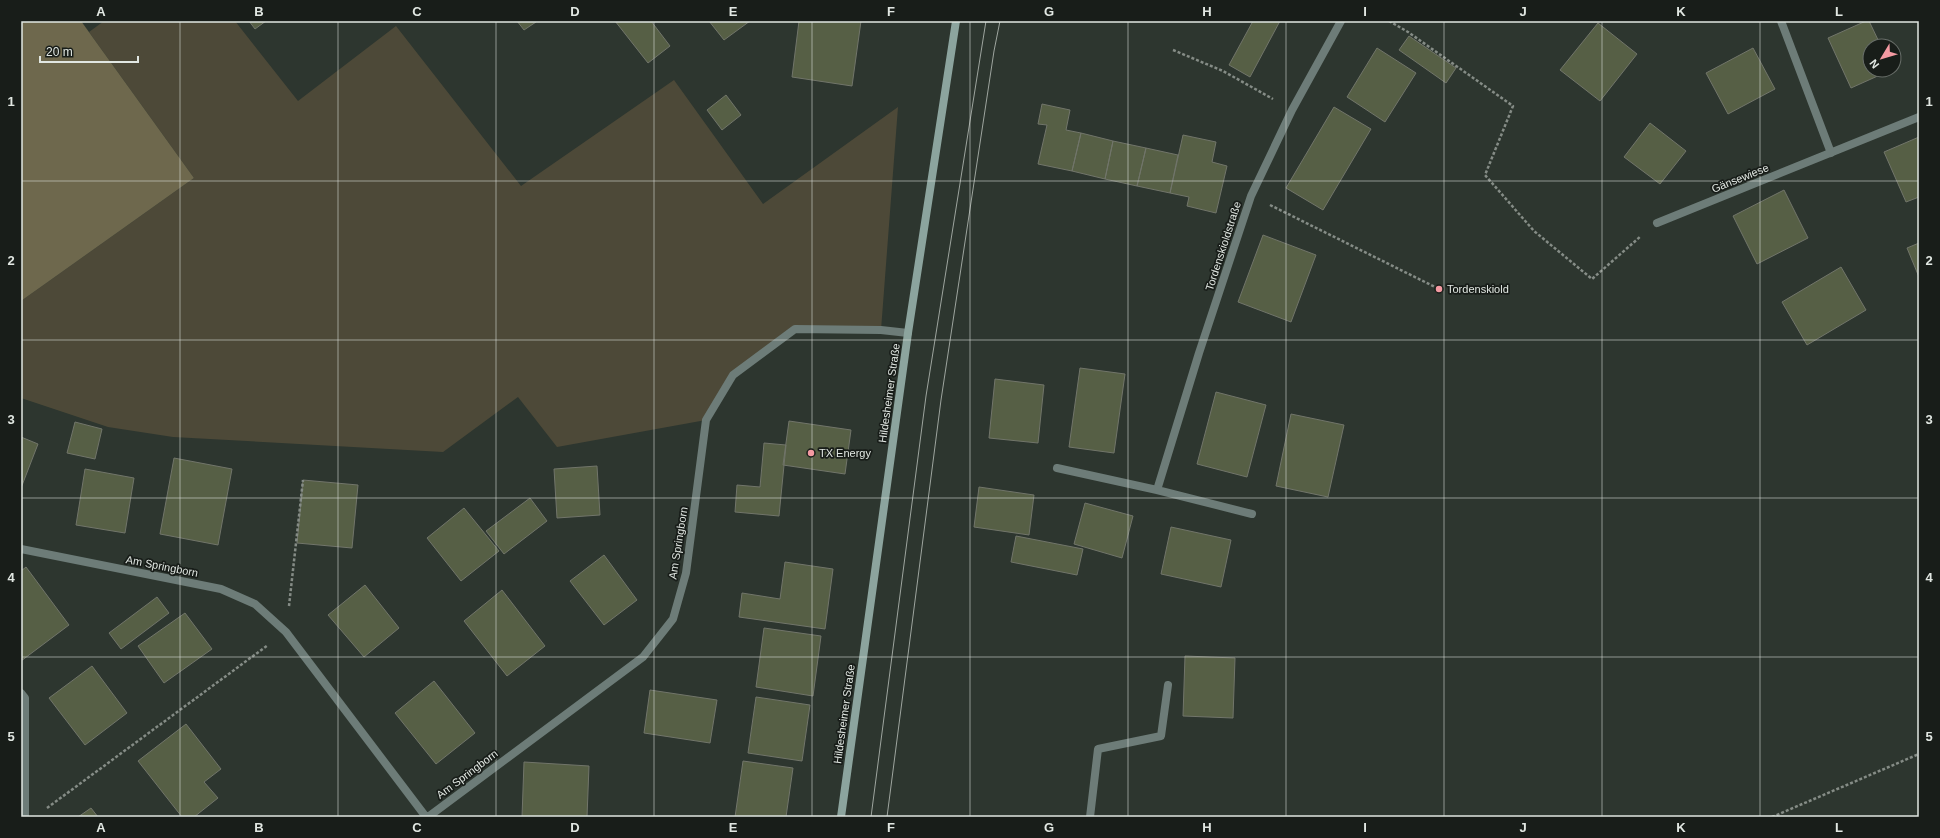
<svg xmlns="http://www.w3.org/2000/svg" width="1940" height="838" font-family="Arial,sans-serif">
  <rect width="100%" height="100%" fill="#2d362f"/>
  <path fill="#4d4938" d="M104 21H235L298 101 396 26 521 186 674 80 763 204 898 107 881 330 795 329 733 375 706 420 557 447 518 397 443 452 173 437 108 427 21 398V301L194 178 89 32Z"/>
  <path fill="#6e684d" d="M21 21H81L194 178 21 301Z"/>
  <path fill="#565f45" stroke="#71756a" d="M249 21H266L255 29Z
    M517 21H535L536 22 524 30Z
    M615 21H651L670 46 648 63Z
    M709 21H750L724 40Z
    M799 21H861L852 86 792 77Z
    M1253 21H1280L1250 77 1229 65Z
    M1866 21H1869L1881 46H1870V70H1891L1851 88 1828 38Z
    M1598 23 1637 54 1600 101 1560 70Z
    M1409 36 1456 68 1446 83 1399 50Z
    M1377 48 1416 73 1385 122 1347 97Z
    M1753 48 1775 89 1728 114 1706 73Z
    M726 95 741 115 722 130 707 110Z
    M1042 104 1070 110 1066 130 1081 133 1072 171 1038 164 1047 125 1038 124Z
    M1334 107 1371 129 1323 210 1286 188Z
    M1650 123 1686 151 1660 184 1624 157Z
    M1081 133 1113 141 1105 179 1072 171Z
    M1183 135 1216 142 1212 162 1227 166 1216 213 1187 206 1189 197 1170 193Z
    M1919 137V197L1906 202 1884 152Z
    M1113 141 1146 148 1137 186 1105 179Z
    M1146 148 1178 155 1170 193 1137 186Z
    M1784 190 1808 238 1757 264 1733 216Z
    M1263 235 1316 255 1291 322 1238 302Z
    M1919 243V277L1907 248Z
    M1841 267 1866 310 1807 345 1782 302Z
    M1080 368 1125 374 1114 453 1069 447Z
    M995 379 1044 385 1038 443 989 438Z
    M1216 392 1266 405 1247 477 1197 464Z
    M1291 414 1344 425 1328 497 1276 486Z
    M789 421 851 430 845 474 783 465Z
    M75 422 102 429 95 459 67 453Z
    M21 437 38 444 21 488Z
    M764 443 786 445 779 516 735 512 737 485 760 487Z
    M174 458 232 469 218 545 160 534Z
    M597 466 600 515 557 518 554 469Z
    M85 469 134 478 125 533 76 525Z
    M303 480 358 485 352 548 297 543Z
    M979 487 1034 495 1029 535 974 527Z
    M530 498 547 521 504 554 486 531Z
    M1085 503 1133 516 1122 558 1074 544Z
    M464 508 499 551 461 581 427 538Z
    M1171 527 1231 540 1221 587 1161 574Z
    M1016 536 1083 549 1077 575 1011 562Z
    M604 555 637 600 604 625 570 581Z
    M785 562 833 569 825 629 739 617 742 593 780 599Z
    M26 567 69 625 21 661V571Z
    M365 585 399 628 364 657 328 615Z
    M502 590 545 646 507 676 464 621Z
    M157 597 169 613 121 649 109 633Z
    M185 613 212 649 164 683 138 646Z
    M764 628 821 636 813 696 756 687Z
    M1185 656 1235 658 1233 718 1183 716Z
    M92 666 127 713 85 745 49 698Z
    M434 681 475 733 436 764 395 713Z
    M650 690 717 700 710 743 644 733Z
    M756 697 810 705 802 761 748 753Z
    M186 724 221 769 204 782 218 798 194 817H182L138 761Z
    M743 761 793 768 786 817H735Z
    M524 762 589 766 587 817H522Z
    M91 808 98 817H78Z"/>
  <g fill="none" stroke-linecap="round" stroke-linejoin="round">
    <path stroke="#858c86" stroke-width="2.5" stroke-dasharray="3 2" stroke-linecap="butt" d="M1389 21 1408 32 1513 106 1485 175 1534 231 1592 279 1641 236
      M1173 50 1223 71 1273 99
      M1270 205 1439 289
      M289 606 303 480
      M47 808 268 645
      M1772 817 1919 754"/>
    <path stroke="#6d7c78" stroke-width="8" d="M1090 817 1098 749 1161 736 1168 685"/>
    <path stroke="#6d7c78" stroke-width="8" d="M1781 21 1831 153
      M1657 223 1919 117
      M1057 468 1157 490 1252 514
      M1157 490 1199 353 1251 196 1292 110 1341 21
      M21 549 221 589 255 604 286 632 426 817
      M21 693 25 698V817
      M428 817 643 657 673 619 686 573 706 420 733 375 795 329 881 330 908 333"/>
    <path stroke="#8ca49e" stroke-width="8" d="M841 817 908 333 956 21"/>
    <path stroke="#9ea59f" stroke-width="1" d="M871 817 926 396 986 21
      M887 817 941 400 994 51 1000 21"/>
  </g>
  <path fill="none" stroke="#e1e7e2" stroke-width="1" stroke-opacity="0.55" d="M180 21V817M338 21V817M496 21V817M654 21V817M812 21V817M970 21V817M1128 21V817M1286 21V817M1444 21V817M1602 21V817M1760 21V817M21 181H1919M21 340H1919M21 498H1919M21 657H1919"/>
  <g fill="#f49aa2" stroke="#181d19" stroke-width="1.5">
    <circle cx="1439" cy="289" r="4"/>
    <circle cx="811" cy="453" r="4"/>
  </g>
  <g text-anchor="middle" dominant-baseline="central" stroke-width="3.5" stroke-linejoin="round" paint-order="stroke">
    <g font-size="11" fill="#e1e7e2" stroke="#181d19">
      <text transform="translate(1740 178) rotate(-22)">Gänsewiese</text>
      <text transform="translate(1223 246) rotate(-72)">Tordenskioldstraße</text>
      <text transform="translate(889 393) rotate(-82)">Hildesheimer Straße</text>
      <text transform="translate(678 543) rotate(-81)">Am Springborn</text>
      <text transform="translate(162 566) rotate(11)">Am Springborn</text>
      <text transform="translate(844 714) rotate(-82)">Hildesheimer Straße</text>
      <text transform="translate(467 774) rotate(-37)">Am Springborn</text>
    </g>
    <g font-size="11" fill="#e1e7e2" stroke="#181d19" text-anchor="start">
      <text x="1447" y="289">Tordenskiold</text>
      <text x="819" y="453">TX Energy</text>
    </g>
  </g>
  <rect width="1940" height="838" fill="none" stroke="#181d19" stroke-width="44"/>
  <g transform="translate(1882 58) rotate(232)"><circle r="19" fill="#181d19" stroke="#686e69"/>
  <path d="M0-3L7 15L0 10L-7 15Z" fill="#f49aa2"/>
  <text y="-6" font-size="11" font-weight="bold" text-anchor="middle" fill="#e1e7e2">N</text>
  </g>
  <path d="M40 56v6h98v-6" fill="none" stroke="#e1e7e2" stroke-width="2"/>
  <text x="46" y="56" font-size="12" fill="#e1e7e2" stroke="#181d19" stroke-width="3" paint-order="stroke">20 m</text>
  <rect x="22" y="22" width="1896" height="794" fill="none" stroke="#e1e7e2" stroke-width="1.5"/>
  <g font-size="13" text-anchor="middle" font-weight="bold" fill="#e1e7e2">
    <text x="101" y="16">A</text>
    <text x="259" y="16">B</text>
    <text x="417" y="16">C</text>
    <text x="575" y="16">D</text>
    <text x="733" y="16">E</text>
    <text x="891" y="16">F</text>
    <text x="1049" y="16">G</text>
    <text x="1207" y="16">H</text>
    <text x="1365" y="16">I</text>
    <text x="1523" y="16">J</text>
    <text x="1681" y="16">K</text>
    <text x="1839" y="16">L</text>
    <text x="11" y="106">1</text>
    <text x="1929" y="106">1</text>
    <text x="11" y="265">2</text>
    <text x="1929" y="265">2</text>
    <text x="11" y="424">3</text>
    <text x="1929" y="424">3</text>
    <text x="11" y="582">4</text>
    <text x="1929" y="582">4</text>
    <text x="11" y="741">5</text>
    <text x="1929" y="741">5</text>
    <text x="101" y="832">A</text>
    <text x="259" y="832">B</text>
    <text x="417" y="832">C</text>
    <text x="575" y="832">D</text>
    <text x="733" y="832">E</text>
    <text x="891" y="832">F</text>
    <text x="1049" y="832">G</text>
    <text x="1207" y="832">H</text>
    <text x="1365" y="832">I</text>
    <text x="1523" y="832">J</text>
    <text x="1681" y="832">K</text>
    <text x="1839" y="832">L</text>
  </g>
</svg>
